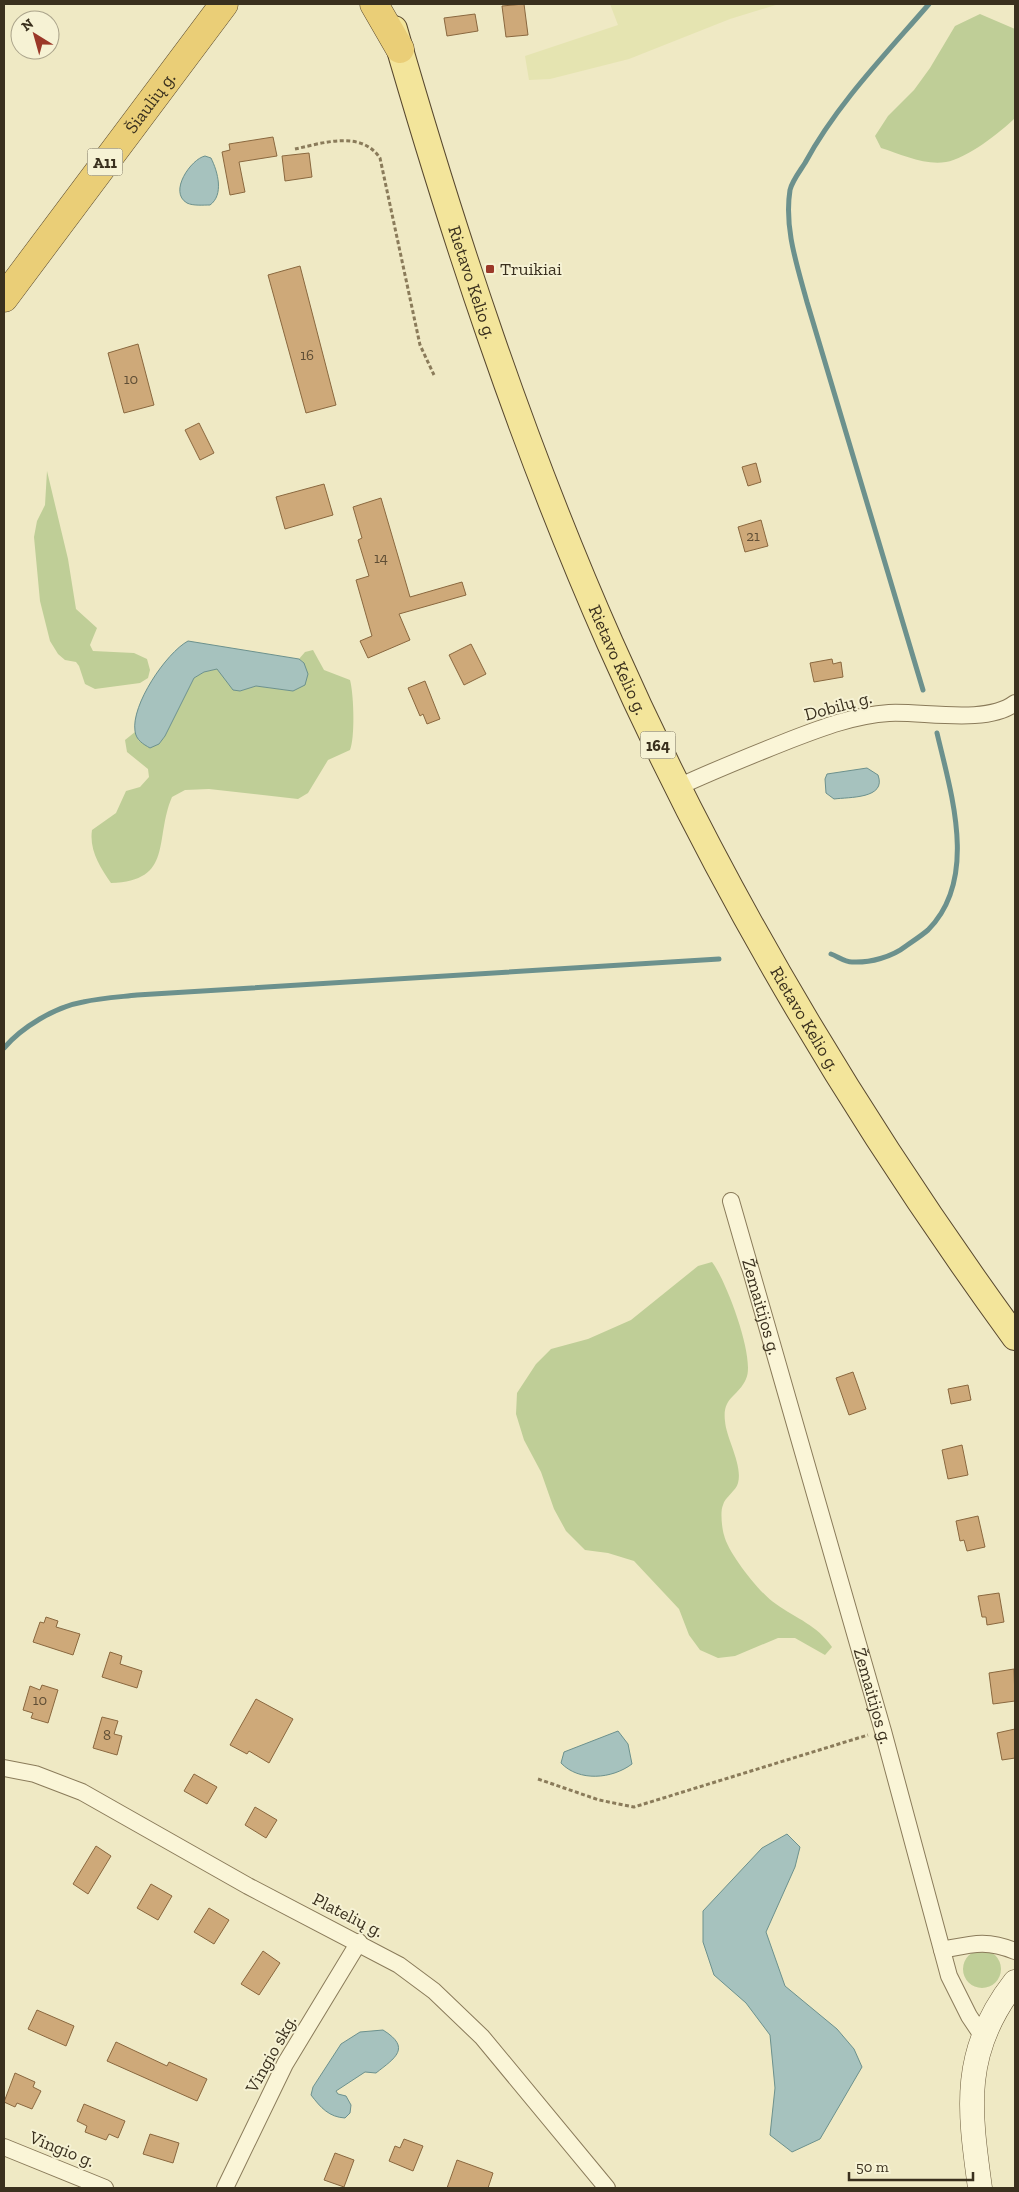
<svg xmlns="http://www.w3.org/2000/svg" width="1019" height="2192" font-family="'Zilla Slab',serif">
  <rect width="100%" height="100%" fill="#efe9c4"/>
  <path fill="#e5e4b1" d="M610 4H779L730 19 629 59 550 79 529 80 525 56 618 25Z"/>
  <path fill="#bfce97" d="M980 14 1015 29V118C1001 132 966 159 946 162 926 166 900 154 881 148L875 136 888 116 914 90 930 68 955 26Z
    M47 471 68 559 76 609 97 628 90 645 93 651 134 653 147 659 150 670 148 678 140 683 95 689 85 684 79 666 76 662 65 660 58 654 50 641 40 601 34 537 37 521 45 505Z
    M313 650 324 670 350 680C354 695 355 738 350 750L328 760 308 793 298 799 209 789 185 790 172 797C154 839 174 881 111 883 100 867 89 850 92 830L116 813 126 791 140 787 149 777 148 769 127 752 125 740 135 732 139 741 159 744 165 736 194 678 204 672 217 669 240 691 256 686 293 691 304 663 299 659 305 652Z
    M712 1262C726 1280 756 1359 746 1379 738 1397 722 1397 725 1421 726 1438 743 1465 738 1483 736 1491 725 1497 723 1505 720 1511 722 1529 724 1535 728 1553 760 1594 776 1604 797 1619 817 1625 832 1647L825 1655 795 1638H778L735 1656 718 1658 700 1650 689 1635 679 1609 634 1561 608 1553 585 1550 566 1531 554 1509 541 1472 524 1440 516 1414 517 1393 536 1364 551 1349 588 1339 631 1320 698 1266Z
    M963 1969a19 19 0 1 1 38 0a19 19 0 1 1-38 0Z"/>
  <path fill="#a6c2be" stroke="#6c918d" d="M205 156 211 158C218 172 224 195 210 205 203 205 193 206 187 203 168 192 191 159 205 156Z
    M188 641 299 659 304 663 308 674 305 685 293 691 256 686 240 691 233 690 217 669 204 672 194 678 165 736 159 744 150 748C143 744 136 740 135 731 131 705 166 653 188 641Z
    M867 768 878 775C887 799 849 797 834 799L826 793 825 779 827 774Z
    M618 1731 628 1744 632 1764C612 1779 579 1782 561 1763L564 1752Z
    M787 1834 800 1847 795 1867 766 1932 785 1986 837 2029 854 2049 862 2067 820 2139 792 2152 770 2135 775 2088 770 2035 746 2003 714 1975 703 1942V1911L762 1848Z
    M383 2030C412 2048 395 2058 376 2073L365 2072 336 2091 338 2094 346 2096 351 2105 350 2113 345 2118C329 2117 321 2108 311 2095L313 2087 341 2044 360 2032Z"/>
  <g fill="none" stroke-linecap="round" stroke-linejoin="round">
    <path stroke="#6c918d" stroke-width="5" d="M923 690 807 302C797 265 784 228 790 190 792 181 800 171 805 163 837 104 885 55 929 4
      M831 954C837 956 845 962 852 962 870 963 892 957 906 946 913 941 921 936 928 930 979 879 951 793 937 733
      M4 1048C22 1027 55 1007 83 1002 101 998 119 997 137 995L719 959"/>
  </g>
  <path fill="#cea979" stroke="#8a683f" d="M524 4 528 35 506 37 502 6Z
    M475 14 478 31 447 36 444 18Z
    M273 137 277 156 239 162 245 192 230 195 222 152 230 150 229 144Z
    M309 153 312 177 285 181 282 156Z
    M300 266 336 405 306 413 268 275Z
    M138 344 154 405 124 413 108 353Z
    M199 423 214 453 200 460 185 430Z
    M756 463 761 482 748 486 742 467Z
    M324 484 333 515 285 529 276 497Z
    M381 498 410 597 462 582 466 595 399 614 410 640 368 658 360 641 372 636 356 580 369 576 358 540 362 538 353 507Z
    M761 520 768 546 745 552 738 527Z
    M471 644 486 674 464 685 449 655Z
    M832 659 833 664 841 662 843 677 814 682 810 663Z
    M425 681 440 719 427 724 423 714 420 716 408 688Z
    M853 1372 866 1409 849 1415 836 1378Z
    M968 1385 971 1400 951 1404 948 1389Z
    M962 1445 968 1475 948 1479 942 1450Z
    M978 1516 985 1547 967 1551 964 1540 960 1541 956 1521Z
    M999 1593 1004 1622 987 1625 986 1617H982L978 1596Z
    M46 1617 58 1621 56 1627 80 1634 73 1655 33 1642 40 1622 44 1623Z
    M110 1652 122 1656 120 1664 142 1671 137 1688 102 1677Z
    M1014 1669 1015 1701 993 1704 989 1673Z
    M42 1685 58 1690 48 1723 31 1718 33 1713 23 1710 30 1686 40 1690Z
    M256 1699 293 1719 269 1763 249 1751 247 1754 230 1745Z
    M102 1717 118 1721 114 1734 122 1736 117 1755 93 1748Z
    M1015 1729V1758L1002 1760 997 1733Z
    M194 1774 217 1787 207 1804 184 1791Z
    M255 1807 277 1820 266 1838 245 1825Z
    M96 1846 111 1856 88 1894 73 1884Z
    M151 1884 172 1896 158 1920 137 1908Z
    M209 1908 229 1920 214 1944 194 1932Z
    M263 1951 280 1963 259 1995 241 1984Z
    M37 2010 74 2026 66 2046 28 2029Z
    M116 2042 167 2066 169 2062 207 2079 197 2101 107 2061Z
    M15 2073 35 2082 33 2087 41 2091 32 2109 17 2103 15 2107 4 2102Z
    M84 2104 125 2121 118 2138 109 2134 106 2140 85 2132 87 2126 77 2121Z
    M150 2134 179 2143 173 2163 143 2154Z
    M404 2139 423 2146 413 2171 389 2161 395 2146 400 2148Z
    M335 2153 354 2160 344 2187 324 2180Z
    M457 2160 493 2173 488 2188H447Z"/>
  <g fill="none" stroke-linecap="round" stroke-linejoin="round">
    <defs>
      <g id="minor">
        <path d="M678 787C715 770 752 755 790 740 821 728 855 715 889 713 923 711 986 725 1015 703"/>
        <path id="s1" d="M731 1201 883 1731 949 1976 969 2016 983 2037"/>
        <path d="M4 1768 35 1774 82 1792 248 1886 399 1965 434 1991 482 2037 607 2188"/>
        <path d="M942 1950C972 1944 986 1939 1015 1951"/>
        <path d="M4 2147 105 2188"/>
        <path d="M225 2188 285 2064 359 1942"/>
      </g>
      <path id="secondary" d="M980 2188C969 2108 961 2051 1015 1982"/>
      <g id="primary">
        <path id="s2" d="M394 29C454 237 522 444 610 643 718 888 857 1120 1015 1337"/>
      </g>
      <g id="trunk">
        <path d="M374 4 400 49"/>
        <path id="s3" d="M4 298 224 4"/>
      </g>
    </defs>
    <use href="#minor" stroke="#8a7b5a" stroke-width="18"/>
    <use href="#secondary" stroke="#6c5c3d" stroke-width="25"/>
    <use href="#primary" stroke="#58482e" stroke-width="28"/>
    <use href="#trunk" stroke="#58482e" stroke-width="29"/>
    <path stroke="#8a7b5a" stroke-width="3" stroke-dasharray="4 2.5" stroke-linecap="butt" d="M295 149C323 143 361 130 380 158L420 345 434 375
      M538 1779 599 1800 634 1807 868 1735"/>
    <use href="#minor" stroke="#faf5d7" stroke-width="16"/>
    <use href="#secondary" stroke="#faf5d7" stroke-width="24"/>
    <use href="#primary" stroke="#f3e59b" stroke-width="26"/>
    <use href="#trunk" stroke="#eace77" stroke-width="28"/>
  </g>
  <rect fill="#9b3828" stroke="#f6f2d4" stroke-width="2" x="485" y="264" width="10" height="10" rx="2.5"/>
  <g text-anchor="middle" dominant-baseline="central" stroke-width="4" stroke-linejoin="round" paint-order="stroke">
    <g font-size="15" fill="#5f4e35">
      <text x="307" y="355">16</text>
      <text x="131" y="379">10</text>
      <text x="753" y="536">21</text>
      <text x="381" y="558">14</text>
      <text x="40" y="1700">10</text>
      <text x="107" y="1735">8</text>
    </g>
    <g fill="#f6f2d4" stroke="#726a55" stroke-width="1">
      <rect x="87.5" y="148.5" width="35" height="27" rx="4"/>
      <rect x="640.5" y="731.5" width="35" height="27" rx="4"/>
    </g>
    <g font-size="16" font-weight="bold" fill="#3a301e">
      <text x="105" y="162">A11</text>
      <text x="658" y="745">164</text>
    </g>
    <g font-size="18" fill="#3a301e" stroke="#f6f2d4">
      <text stroke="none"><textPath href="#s3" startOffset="244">Šiaulių g.</textPath></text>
      <text stroke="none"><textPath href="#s2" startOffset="265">Rietavo Kelio g.</textPath></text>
      <text stroke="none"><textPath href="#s2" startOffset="670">Rietavo Kelio g.</textPath></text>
      <text transform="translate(838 706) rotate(-15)">Dobilų g.</text>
      <text stroke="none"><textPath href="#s2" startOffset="1075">Rietavo Kelio g.</textPath></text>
      <text stroke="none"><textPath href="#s1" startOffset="110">Žemaitijos g.</textPath></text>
      <text stroke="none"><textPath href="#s1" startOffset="515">Žemaitijos g.</textPath></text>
      <text transform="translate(348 1915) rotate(27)">Platelių g.</text>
      <text transform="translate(271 2054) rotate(-61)">Vingio skg.</text>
      <text transform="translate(62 2149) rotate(22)">Vingio g.</text>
    </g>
    <g font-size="18" fill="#3a301e" stroke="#f6f2d4" text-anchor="start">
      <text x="500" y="269">Truikiai</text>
    </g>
  </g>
  <rect width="1019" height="2192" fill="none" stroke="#3a301e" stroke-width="10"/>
  <g transform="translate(35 35) rotate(323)"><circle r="24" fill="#f6f2d4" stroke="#aba48b"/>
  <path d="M0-4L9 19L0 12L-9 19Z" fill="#9b3828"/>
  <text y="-8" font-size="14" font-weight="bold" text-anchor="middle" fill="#3a301e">N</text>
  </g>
  <path d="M849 2172v8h124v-8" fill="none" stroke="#3a301e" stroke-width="2.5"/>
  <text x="856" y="2172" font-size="15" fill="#3a301e" stroke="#f6f2d4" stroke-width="4" paint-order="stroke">50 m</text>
</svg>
